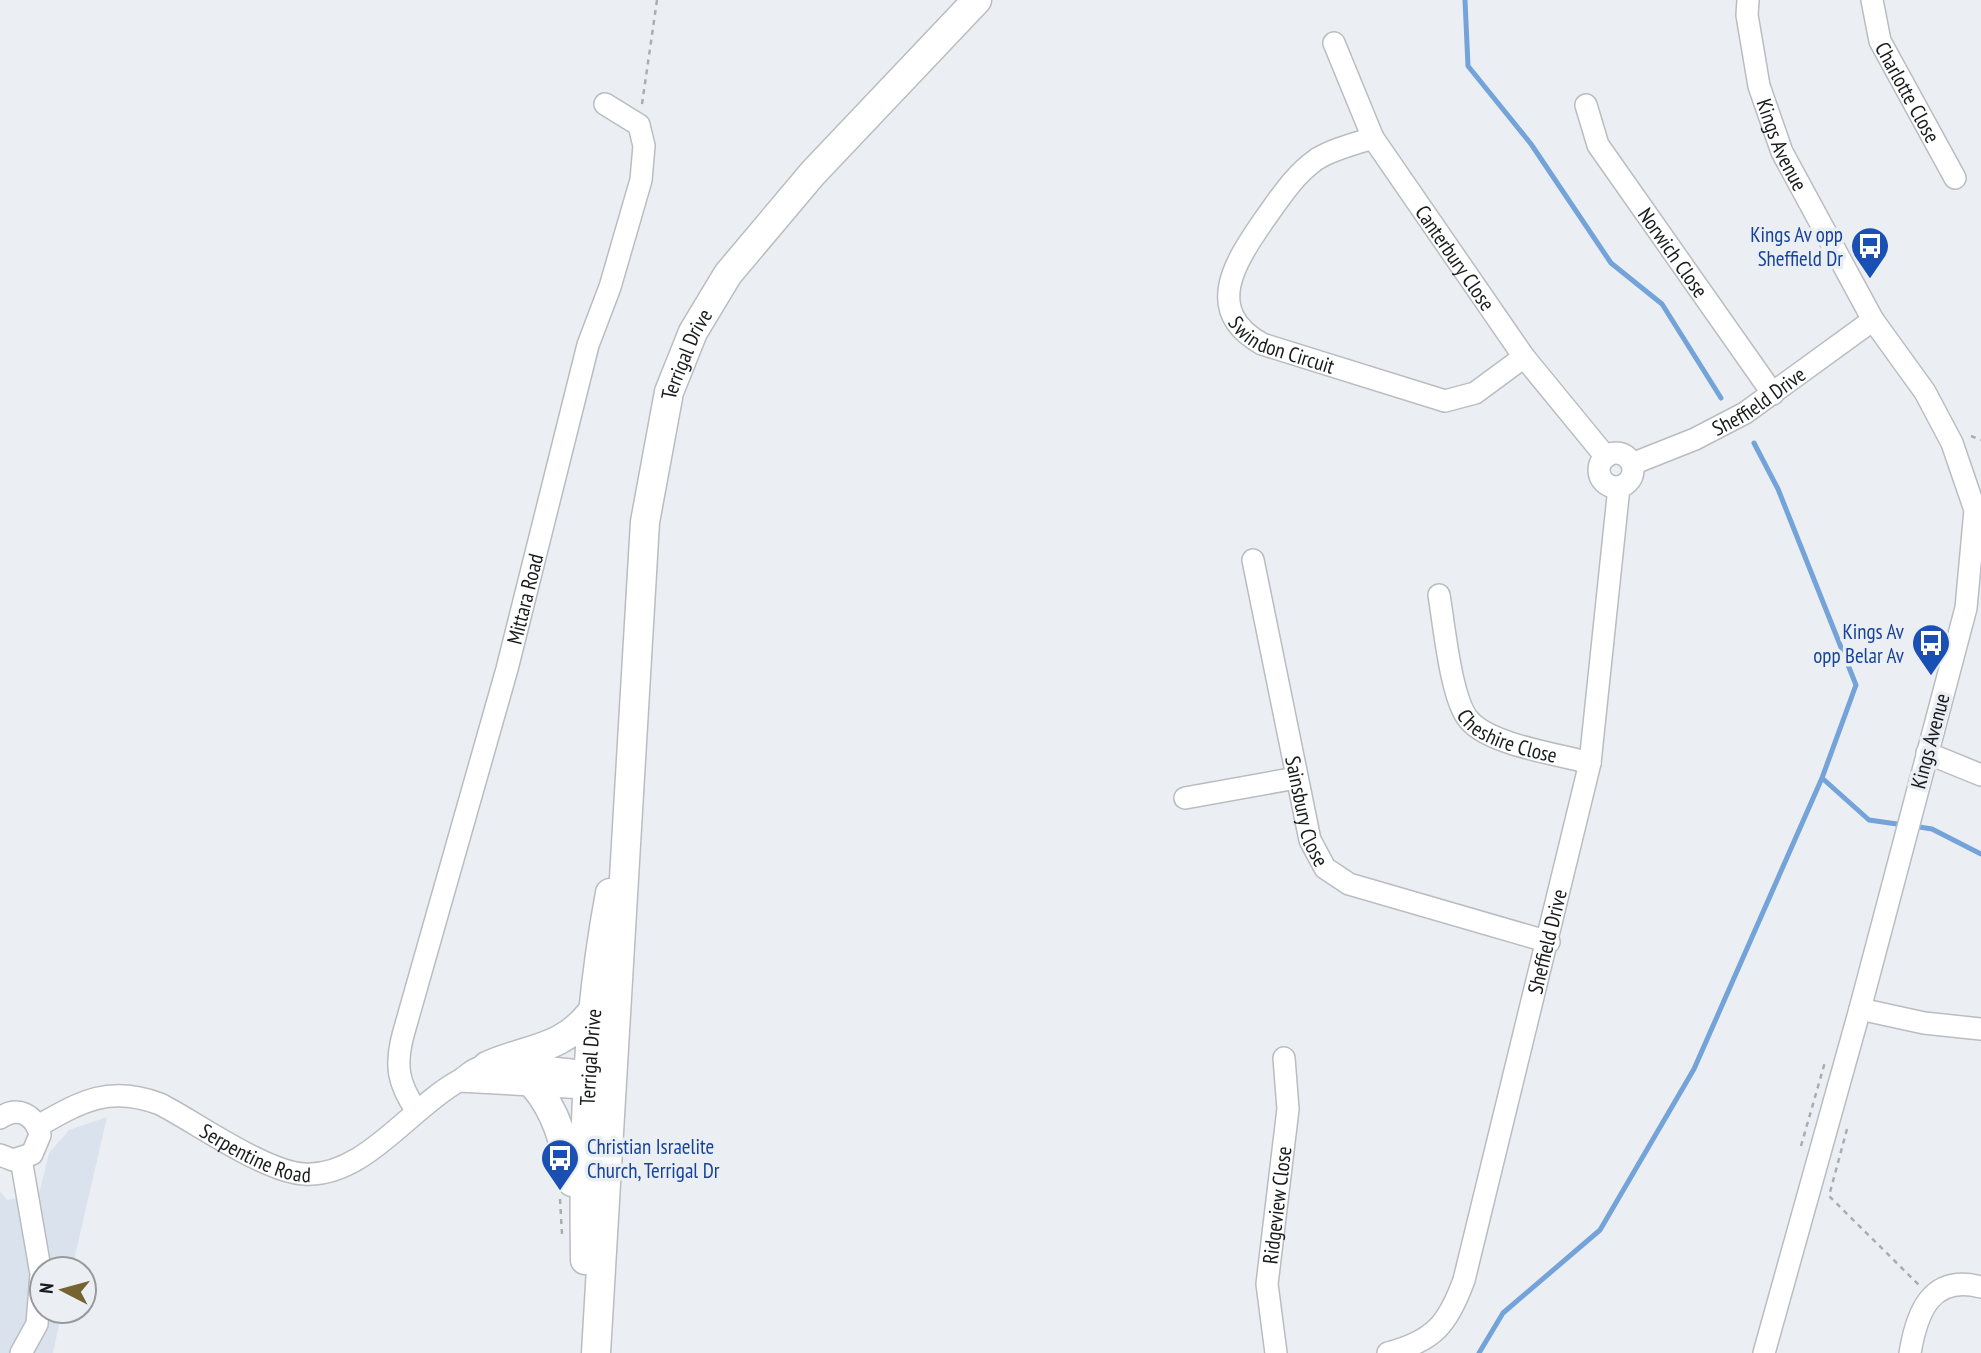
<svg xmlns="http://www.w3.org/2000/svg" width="1981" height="1353" font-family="'PT Sans Narrow',sans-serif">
  <rect width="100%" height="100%" fill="#ebeff3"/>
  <path fill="#dae3ed" d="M107 1117 72 1269H42V1311H62L53 1353H0V1191L7 1200 39 1194 49 1153 69 1130Z"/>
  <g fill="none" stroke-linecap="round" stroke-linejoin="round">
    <path stroke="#73a3d8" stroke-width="5" d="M1465 0 1468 66 1531 144 1611 263 1662 304 1721 398
      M1754 443 1778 489 1856 685 1822 778 1869 820 1904 825
      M1913 826 1932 829 1981 854
      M1479 1353 1503 1313 1600 1230 1694 1069 1822 778"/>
    <defs>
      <g id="minor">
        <path id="s1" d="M1748 0 1747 15 1759 86 1782 152 1873 320 1925 392 1952 443 1975 510 1966 608 1860 1009 1764 1353"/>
        <path id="s2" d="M1872 0 1880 41 1955 178"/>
        <path id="s3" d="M1334 43 1373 138 1524 357 1606 457"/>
        <path id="s4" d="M1586 105 1598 145 1773 394"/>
        <path id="s5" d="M1373 138C1354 144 1333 149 1317 159 1294 175 1280 198 1264 220 1236 261 1202 310 1262 344L1445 401 1475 393 1524 357"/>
        <circle cx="1616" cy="470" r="17"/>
        <path id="s6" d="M1632 464 1695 439 1745 413 1873 320"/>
        <path id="s7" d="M1253 560 1310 840 1325 868 1349 884 1549 942"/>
        <path id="s8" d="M1439 595C1444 624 1451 700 1469 720 1490 745 1558 754 1590 763"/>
        <path d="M1927 753 1981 775"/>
        <path d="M1185 798 1296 778"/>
        <path d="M1860 1009 1924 1023 1981 1029"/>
        <path d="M459 1081 585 1088"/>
        <path id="s9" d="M416 1110C398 1083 395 1066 403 1035L507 669 588 345 610 287 641 180 644 146 639 125 605 104"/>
        <path d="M0 1118C18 1105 35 1115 40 1135L32 1154 13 1160 0 1155"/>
        <path id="s10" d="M38 1126C82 1101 109 1085 160 1104 197 1123 265 1172 304 1174 363 1178 409 1109 457 1082 465 1078 471 1070 479 1068 506 1059 557 1069 586 1072"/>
        <path d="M21 1353 37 1324 41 1274 21 1159"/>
        <path id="s11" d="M1276 1353 1267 1284 1288 1109 1284 1058"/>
        <path id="s12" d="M1388 1353C1434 1341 1448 1324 1464 1280L1590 763 1619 487"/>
        <path d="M1910 1353C1917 1312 1931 1274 1981 1287"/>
      </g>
      <g id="major">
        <path d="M487 1066C527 1048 562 1050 590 1014"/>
        <path d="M534 1085C559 1115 564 1144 572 1182"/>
        <path id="s13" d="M585 1260C583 1136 587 1015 610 893"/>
        <path id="s14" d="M596 1353 645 522 669 392 693 332 728 274 813 173 977 0"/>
      </g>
    </defs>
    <use href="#minor" stroke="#b9bdc1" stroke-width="24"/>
    <use href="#major" stroke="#b9bdc1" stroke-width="31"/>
    <path stroke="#aaadb0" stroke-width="2.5" stroke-dasharray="5 5" stroke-linecap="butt" d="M642 104 657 0
      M1971 436 1981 440
      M1847 1129 1829 1196 1919 1285
      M1801 1146 1825 1062
      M560 1199 562 1234"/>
    <use href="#minor" stroke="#fff" stroke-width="21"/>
    <use href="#major" stroke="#fff" stroke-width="28"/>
  </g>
  <defs>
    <symbol id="bus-pin" viewBox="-11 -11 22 30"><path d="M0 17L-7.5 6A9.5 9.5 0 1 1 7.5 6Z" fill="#1a4fb4" stroke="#ebeff3"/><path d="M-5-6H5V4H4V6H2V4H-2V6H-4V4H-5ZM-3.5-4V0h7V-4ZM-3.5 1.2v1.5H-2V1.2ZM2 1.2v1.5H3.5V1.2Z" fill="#fff"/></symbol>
  </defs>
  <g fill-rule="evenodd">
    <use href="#bus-pin" x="1848" y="224" width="44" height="60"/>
    <use href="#bus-pin" x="1909" y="621" width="44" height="60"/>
    <use href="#bus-pin" x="538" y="1136" width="44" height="60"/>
  </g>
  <g text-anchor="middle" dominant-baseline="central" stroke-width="7" stroke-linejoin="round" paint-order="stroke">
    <g font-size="21" fill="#181a1b" stroke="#ebeff3">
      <text stroke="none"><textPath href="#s2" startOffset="100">Charlotte Close</textPath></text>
      <text stroke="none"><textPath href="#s1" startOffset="150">Kings Avenue</textPath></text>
      <text stroke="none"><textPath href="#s4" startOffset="173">Norwich Close</textPath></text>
      <text stroke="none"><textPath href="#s3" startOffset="248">Canterbury Close</textPath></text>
      <text stroke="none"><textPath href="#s5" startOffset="306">Swindon Circuit</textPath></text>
      <text stroke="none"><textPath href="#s14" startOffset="1006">Terrigal Drive</textPath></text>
      <text stroke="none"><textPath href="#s6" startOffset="142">Sheffield Drive</textPath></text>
      <text stroke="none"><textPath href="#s9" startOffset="532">Mittara Road</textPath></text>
      <text stroke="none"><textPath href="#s8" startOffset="172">Cheshire Close</textPath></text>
      <text transform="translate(1930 741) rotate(-75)">Kings Avenue</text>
      <text stroke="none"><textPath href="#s7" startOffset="257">Sainsbury Close</textPath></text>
      <text stroke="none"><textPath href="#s12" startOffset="460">Sheffield Drive</textPath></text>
      <text stroke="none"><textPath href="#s13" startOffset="203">Terrigal Drive</textPath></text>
      <text stroke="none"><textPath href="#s10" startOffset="238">Serpentine Road</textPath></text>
      <text stroke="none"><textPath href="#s11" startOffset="149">Ridgeview Close</textPath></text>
    </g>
    <g font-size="21" fill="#164399" stroke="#ebeff3" text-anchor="end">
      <text x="1843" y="234">Kings Av opp<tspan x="1843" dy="24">Sheffield Dr</tspan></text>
      <text x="1904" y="631">Kings Av<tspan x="1904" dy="24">opp Belar Av</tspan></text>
      <text x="587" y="1146" text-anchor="start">Christian Israelite<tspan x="587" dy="24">Church, Terrigal Dr</tspan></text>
    </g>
  </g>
  <g transform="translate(63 1290) rotate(276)"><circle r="33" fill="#ebeff3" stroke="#979a9d" stroke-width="2"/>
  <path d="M0-5L12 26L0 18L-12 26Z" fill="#756432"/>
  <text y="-10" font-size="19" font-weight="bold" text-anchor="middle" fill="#181a1b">N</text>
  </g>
</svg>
